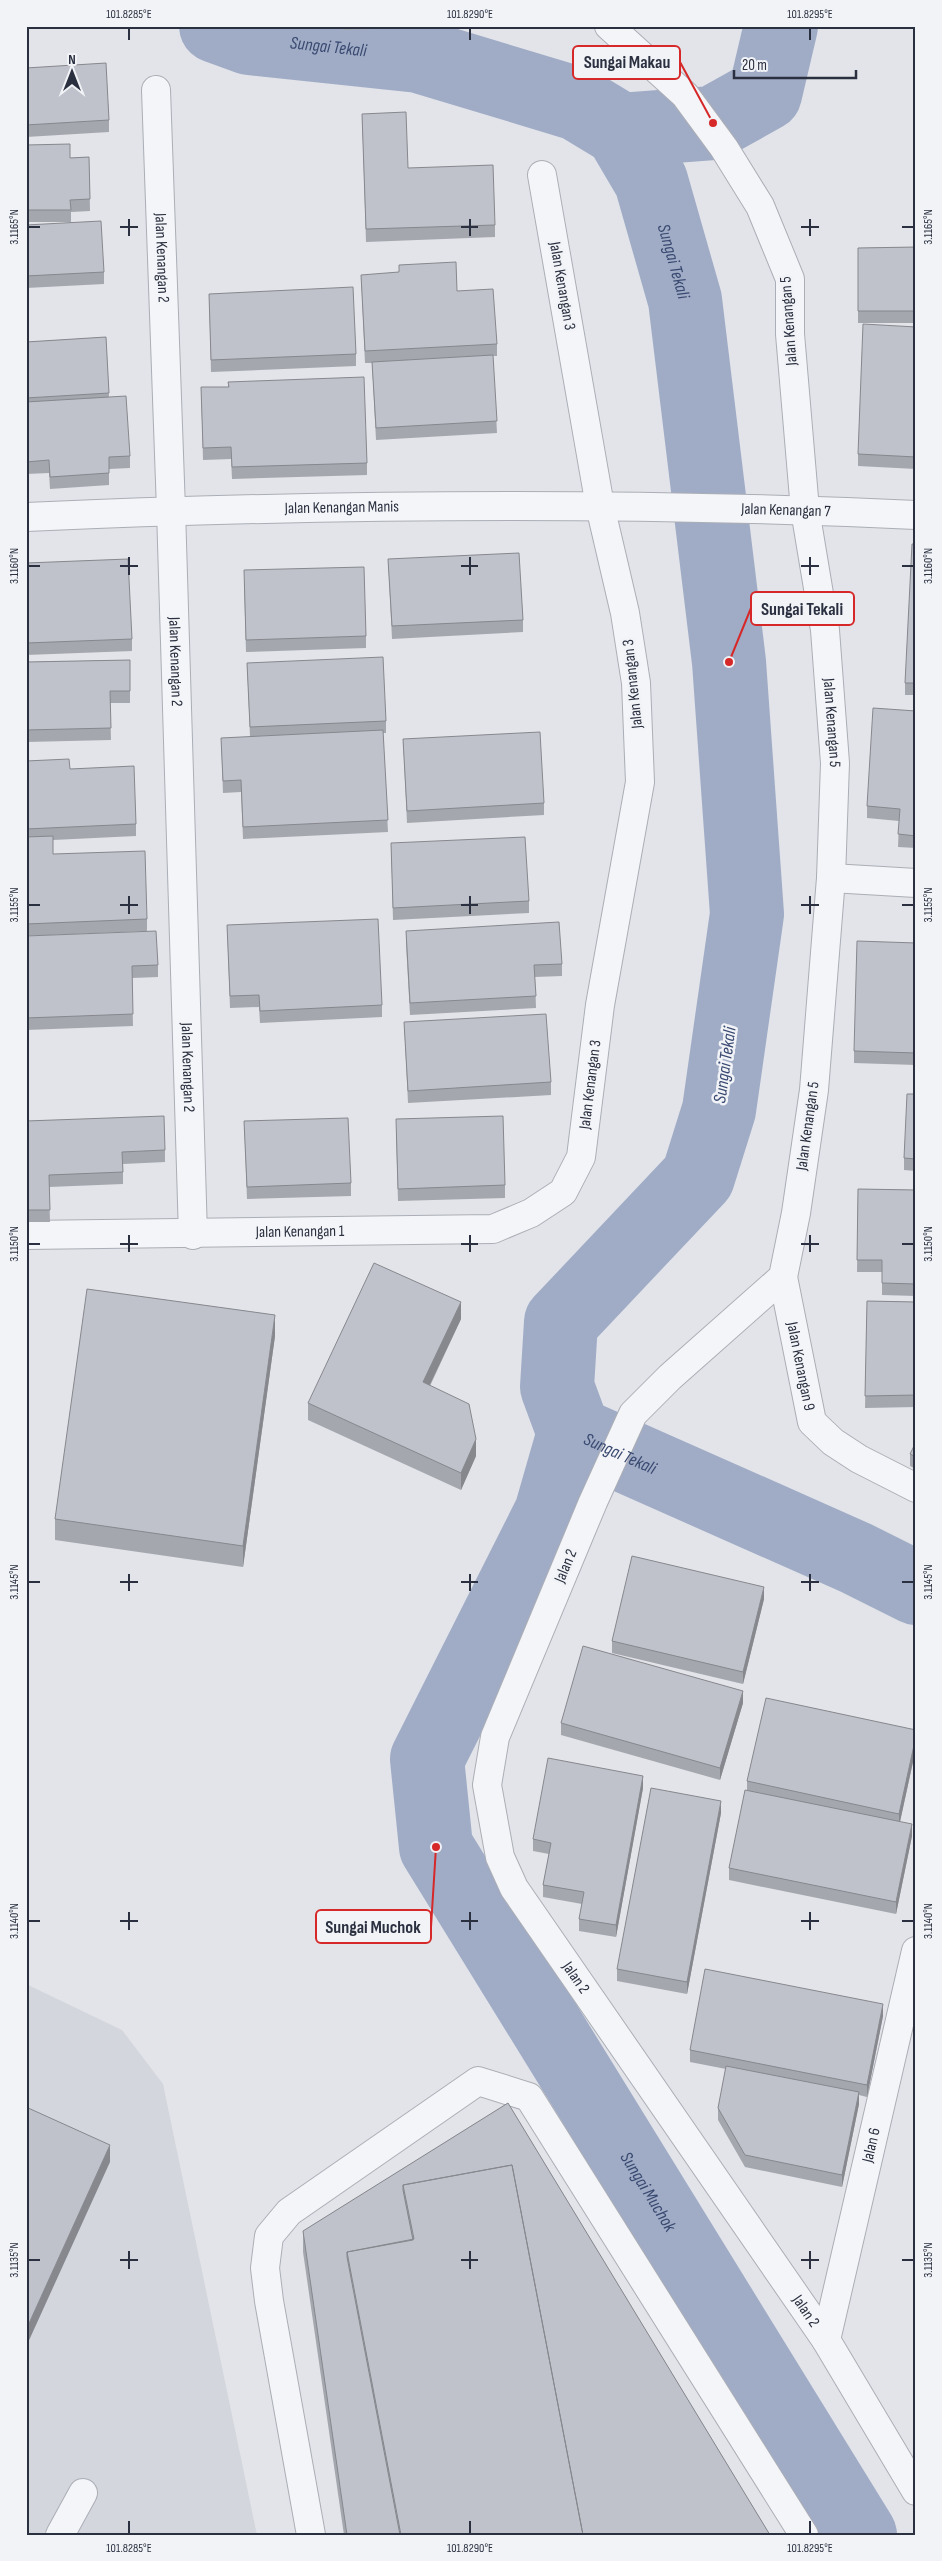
<svg xmlns="http://www.w3.org/2000/svg" width="942" height="2561" font-family="'Sofia Sans Condensed',sans-serif">
  <rect width="100%" height="100%" fill="#e2e4e9"/>
  <path fill="#d4d6de" d="M26 1984 122 2030 163 2084 257 2535H26Z"/>
  <g fill="none" stroke-linecap="round" stroke-linejoin="round">
    <g stroke="#a0acc6" stroke-width="74">
      <path id="s1" d="M216 26 249 38 419 56 578 104 621 130 651 181 685 300 729 662 747 914 719 1110 698 1177 561 1322 557 1387 574 1433 856 1558 916 1588"/>
      <path d="M621 130 713 123 765 94 781 26"/>
      <path id="s2" d="M574 1433 551 1513 427 1759 436 1847 860 2535"/>
    </g>
    <defs>
      <g id="minor">
        <path id="s3" d="M609 26 685 95 724 148 760 206 790 279V334L805 510 825 630 835 763 831 878 814 1090 796 1213 783 1277 670 1377 633 1414 593 1502 495 1737 487 1785 500 1857 514 1888 826 2340 916 2491"/>
        <path id="s4" d="M156 90 171 510 193 1235"/>
        <path id="s5" d="M26 517C323 504 619 501 916 515"/>
        <path d="M831 878 916 883"/>
        <path id="s6" d="M26 1235 493 1229 531 1213 563 1192 581 1157 600 1005 640 782 636 683 625 613 600 506 542 175"/>
        <path id="s7" d="M783 1277 812 1422 833 1442 859 1459 916 1488"/>
        <path id="s8" d="M826 2340 916 1951"/>
        <path d="M60 2535 83 2493"/>
        <path d="M311 2535 269 2301 265 2268 269 2236 289 2212 478 2081 529 2097 804 2535"/>
      </g>
    </defs>
    <use href="#minor" stroke="#abaeb6" stroke-width="30"/>
    <use href="#minor" stroke="#f4f5f8" stroke-width="28"/>
  </g>
  <path fill="#a5a7af" d="M343 26H466L343 30Z
    M26 68 109 120V132L26 137Z
    M362 114 408 168 495 225V237L366 242Z
    M26 145 70 158 89 157 90 211 71 212V222H26Z
    M26 225 104 272V284L26 288Z
    M916 247V323H858V248Z
    M361 275 457 291 497 344V356H493L497 433 376 440 372 363H365Z
    M209 294 356 354V366L211 372Z
    M916 327V469L858 466V454Z
    M106 337 109 397 130 456V468L109 469V485L50 489 49 473 26 474V342Z
    M228 382 367 463V475L232 479 231 459 203 460 201 387H228Z
    M916 544V695H905V683Z
    M388 559 523 620V632L392 639Z
    M26 563 132 639V651L26 655Z
    M244 582 366 636V648L246 652Z
    M130 660V703H110L111 740 26 742V662Z
    M247 663 386 721V733H383L388 832 243 839 241 792 223 793 221 738 250 737Z
    M916 711V848L898 847 899 821 867 818V806Z
    M403 739 544 803V815L407 823Z
    M26 761 70 769 136 824V836L53 840V854L147 919V931L26 936Z
    M391 843 529 901V913L393 920Z
    M227 925 382 1005V1017L260 1023 259 1007 230 1008Z
    M406 931 562 964V976L535 977 536 1008 410 1015 406 943Z
    M26 936 158 965V977L132 978 133 1026 26 1030Z
    M916 943V1065L854 1063V1051Z
    M404 1022 551 1082V1095L408 1103Z
    M916 1094V1171L904 1170V1158Z
    M26 1121 165 1150V1162L123 1164V1184L49 1187 50 1222H26Z
    M244 1121 351 1183V1196L247 1199Z
    M396 1131 505 1185V1198L398 1201Z
    M858 1189 916 1190V1296L882 1295V1272H857Z
    M867 1301 916 1302V1407L865 1408Z
    M461 1319 430 1386 476 1456 461 1490 308 1420V1403Z
    M275 1336 243 1567 55 1540V1519Z
    M916 1442V1469L910 1466V1454Z
    M764 1599 743 1684 612 1653V1641Z
    M743 1703 720 1780 561 1735V1723Z
    M916 1748 900 1822 912 1836 896 1914 729 1880V1868L747 1790V1781Z
    M643 1788 616 1937 579 1931V1919L582 1904 543 1897V1885L549 1854 533 1851V1839Z
    M721 1813 687 1994 617 1981V1969Z
    M883 2016 867 2097 859 2095V2104L842 2187 745 2167 718 2120V2108L726 2069 690 2062V2050Z
    M508 2103 770 2535H344L303 2252V2231Z"/>
  <path fill="#86888e" d="M461 1302V1319L423 1399V1382Z
    M275 1315V1336L243 1567V1546Z
    M476 1439V1456L461 1490V1473Z
    M764 1587V1599L743 1684V1672Z
    M743 1691V1703L720 1780V1768Z
    M916 1736V1748L899 1826V1814Z
    M643 1776V1788L616 1937V1925Z
    M721 1801V1813L687 1994V1982Z
    M912 1824V1836L896 1914V1902Z
    M883 2004V2016L867 2097V2085Z
    M859 2092V2104L842 2187V2175Z
    M110 2145V2162L26 2347V2330Z"/>
  <path fill="#c0c2cb" stroke="#86888e" d="M106 63 109 120 26 125V68Z
    M406 112 408 168 493 165 495 225 366 229 362 114Z
    M70 144V158L89 157 90 199 70 200 71 210H26V145Z
    M101 221 104 272 26 276V225Z
    M916 247V311H858V248Z
    M456 262 457 291 493 289 497 344 365 351 361 275 399 272V265Z
    M353 287 356 354 211 360 209 294Z
    M863 324 916 327V457L858 454Z
    M106 337 109 393 26 398V342Z
    M493 355 497 421 376 428 372 362Z
    M364 377 367 463 232 467 231 447 203 448 201 387H229L228 382Z
    M126 396 130 456 109 457V473L50 477 49 460 26 462V402Z
    M912 544H916V683H905Z
    M519 553 523 620 392 626 388 559Z
    M128 559 132 639 26 643V563Z
    M364 567 366 636 246 640 244 570Z
    M383 657 386 721 250 727 247 663Z
    M130 660V691H110L111 728 26 730V662Z
    M873 708 916 711V836L898 834 900 809 867 806Z
    M383 730 388 820 243 827 241 780 223 781 221 738Z
    M540 732 544 803 407 811 403 739Z
    M69 759 70 769 134 766 136 824 26 829V761Z
    M53 836V854L145 851 147 919 26 924V837Z
    M525 837 529 901 393 908 391 843Z
    M378 919 382 1005 260 1011 259 995 230 996 227 925Z
    M559 922 562 964 534 965 536 996 410 1003 406 931Z
    M156 931 158 965 132 966 133 1014 26 1018V936Z
    M857 941 916 943V1053L854 1051Z
    M546 1014 551 1082 408 1091 404 1022Z
    M907 1094H916V1159L904 1158Z
    M164 1116 165 1150 122 1152 123 1172 49 1175 50 1210H26V1121Z
    M503 1116 505 1185 398 1189 396 1119Z
    M348 1118 351 1183 247 1187 244 1121Z
    M858 1189 916 1190V1284L882 1283V1260H857Z
    M374 1263 461 1302 423 1382 469 1404 476 1439 461 1473 308 1403Z
    M87 1289 275 1315 243 1546 55 1519Z
    M867 1301 916 1302V1395L865 1396Z
    M916 1442V1457L910 1454Z
    M632 1556 764 1587 743 1672 612 1641Z
    M583 1646 743 1691 720 1768 561 1723Z
    M766 1698 916 1730V1736L899 1814 747 1781Z
    M548 1758 643 1776 616 1925 579 1919 584 1892 543 1885 551 1843 533 1839Z
    M651 1788 721 1801 687 1982 617 1969Z
    M745 1790 912 1824 896 1902 729 1868Z
    M705 1969 883 2004 867 2085 690 2050Z
    M726 2066 859 2092 842 2175 745 2155 718 2108Z
    M508 2103 770 2535H583L512 2165 403 2185V2190L413 2240 347 2252V2257L400 2535H347L303 2231Z
    M26 2107 110 2145 26 2330Z
    M512 2165 583 2535H401L347 2252 414 2239 403 2185Z"/>
  <path fill="none" stroke="#2b3040" stroke-width="2" d="M129 28V40M470 28V40M810 28V40M129 219V236M470 219V236M810 219V236M28 227H40M120 227H138M461 227H478M801 227H819M902 227H914M129 557V575M470 557V575M810 557V575M28 566H40M120 566H138M461 566H478M801 566H819M902 566H914M129 896V914M470 896V914M810 896V914M28 905H40M120 905H138M461 905H478M801 905H819M902 905H914M129 1235V1252M470 1235V1252M810 1235V1252M28 1244H40M120 1244H138M461 1244H478M801 1244H819M902 1244H914M129 1574V1591M470 1574V1591M810 1574V1591M28 1582H40M120 1582H138M461 1582H478M801 1582H819M902 1582H914M129 1912V1930M470 1912V1930M810 1912V1930M28 1921H40M120 1921H138M461 1921H478M801 1921H819M902 1921H914M129 2251V2269M470 2251V2269M810 2251V2269M28 2260H40M120 2260H138M461 2260H478M801 2260H819M902 2260H914M129 2521V2534M470 2521V2534M810 2521V2534"/>
  <g text-anchor="middle" dominant-baseline="central" stroke-width="5" stroke-linejoin="round" paint-order="stroke">
    <g font-size="16" fill="#2b3040" stroke="#f1f3f7">
      <text stroke="none"><textPath href="#s4" startOffset="168">Jalan Kenangan 2</textPath></text>
      <text transform="translate(562 286) rotate(80)">Jalan Kenangan 3</text>
      <text transform="translate(789 321) rotate(-94)">Jalan Kenangan 5</text>
      <text stroke="none"><textPath href="#s5" startOffset="316">Jalan Kenangan Manis</textPath></text>
      <text stroke="none"><textPath href="#s5" startOffset="760">Jalan Kenangan 7</textPath></text>
      <text stroke="none"><textPath href="#s4" startOffset="572">Jalan Kenangan 2</textPath></text>
      <text transform="translate(633 684) rotate(-96)">Jalan Kenangan 3</text>
      <text stroke="none"><textPath href="#s3" startOffset="762">Jalan Kenangan 5</textPath></text>
      <text stroke="none"><textPath href="#s4" startOffset="978">Jalan Kenangan 2</textPath></text>
      <text stroke="none"><textPath href="#s6" startOffset="659">Jalan Kenangan 3</textPath></text>
      <text transform="translate(808 1126) rotate(-82)">Jalan Kenangan 5</text>
      <text stroke="none"><textPath href="#s6" startOffset="274">Jalan Kenangan 1</textPath></text>
      <text stroke="none"><textPath href="#s7" startOffset="91">Jalan Kenangan 9</textPath></text>
      <text transform="translate(566 1566) rotate(-67)">Jalan 2</text>
      <text stroke="none"><textPath href="#s3" startOffset="2139">Jalan 2</textPath></text>
      <text stroke="none"><textPath href="#s8" startOffset="200">Jalan 6</textPath></text>
      <text stroke="none"><textPath href="#s3" startOffset="2544">Jalan 2</textPath></text>
    </g>
    <g font-size="18" font-style="italic" fill="#394970" stroke="#f1f3f7">
      <text stroke="none"><textPath href="#s1" startOffset="115">Sungai Tekali</textPath></text>
      <text stroke="none"><textPath href="#s1" startOffset="565">Sungai Tekali</textPath></text>
      <text transform="translate(725 1065) rotate(-82)">Sungai Tekali</text>
      <text stroke="none"><textPath href="#s1" startOffset="1855">Sungai Tekali</textPath></text>
      <text stroke="none"><textPath href="#s2" startOffset="852">Sungai Muchok</textPath></text>
    </g>
  </g>
  <path fill="none" stroke="#d62828" stroke-width="2" d="M713 123L680 62M729 662L751 608M436 1847L431 1927"/>
  <g fill="#d62828" stroke="#f1f3f7" stroke-width="2">
    <circle cx="713" cy="123" r="5"/>
    <circle cx="729" cy="662" r="5"/>
    <circle cx="436" cy="1847" r="5"/>
  </g>
  <g fill="#f1f3f7" stroke="#d62828" stroke-width="2">
    <rect x="573" y="46" width="107" height="33" rx="5"/>
    <rect x="751" y="592" width="103" height="33" rx="5"/>
    <rect x="316" y="1910" width="115" height="33" rx="5"/>
  </g>
  <g font-size="18" text-anchor="middle" font-weight="bold" fill="#2b3040">
    <text x="627" y="68">Sungai Makau</text>
    <text x="802" y="615">Sungai Tekali</text>
    <text x="373" y="1933">Sungai Muchok</text>
  </g>
  <rect width="942" height="2561" fill="none" stroke="#f1f3f7" stroke-width="55"/>
  <g transform="translate(72 72)" stroke="#f1f3f7" stroke-width="4" paint-order="stroke">
  <path d="M0-4L9 19L0 12L-9 19Z" fill="#2b3040"/>
  <text y="-8" font-size="14" font-weight="bold" text-anchor="middle" fill="#2b3040">N</text>
  </g>
  <path d="M734 70v8h122v-8" fill="none" stroke="#2b3040" stroke-width="2.5"/>
  <text x="742" y="70" font-size="15" fill="#2b3040" stroke="#f1f3f7" stroke-width="4" paint-order="stroke">20 m</text>
  <rect x="28" y="28" width="886" height="2506" fill="none" stroke="#2b3040" stroke-width="2"/>
  <g font-size="12" text-anchor="middle" fill="#2b3040">
    <text x="129" y="18">101.8285°E</text>
    <text x="470" y="18">101.8290°E</text>
    <text x="810" y="18">101.8295°E</text>
    <text transform="translate(14 227) rotate(-90)" y="4">3.1165°N</text>
    <text transform="translate(928 227) rotate(-90)" y="4">3.1165°N</text>
    <text transform="translate(14 566) rotate(-90)" y="4">3.1160°N</text>
    <text transform="translate(928 566) rotate(-90)" y="4">3.1160°N</text>
    <text transform="translate(14 905) rotate(-90)" y="4">3.1155°N</text>
    <text transform="translate(928 905) rotate(-90)" y="4">3.1155°N</text>
    <text transform="translate(14 1244) rotate(-90)" y="4">3.1150°N</text>
    <text transform="translate(928 1244) rotate(-90)" y="4">3.1150°N</text>
    <text transform="translate(14 1582) rotate(-90)" y="4">3.1145°N</text>
    <text transform="translate(928 1582) rotate(-90)" y="4">3.1145°N</text>
    <text transform="translate(14 1921) rotate(-90)" y="4">3.1140°N</text>
    <text transform="translate(928 1921) rotate(-90)" y="4">3.1140°N</text>
    <text transform="translate(14 2260) rotate(-90)" y="4">3.1135°N</text>
    <text transform="translate(928 2260) rotate(-90)" y="4">3.1135°N</text>
    <text x="129" y="2552">101.8285°E</text>
    <text x="470" y="2552">101.8290°E</text>
    <text x="810" y="2552">101.8295°E</text>
  </g>
</svg>
